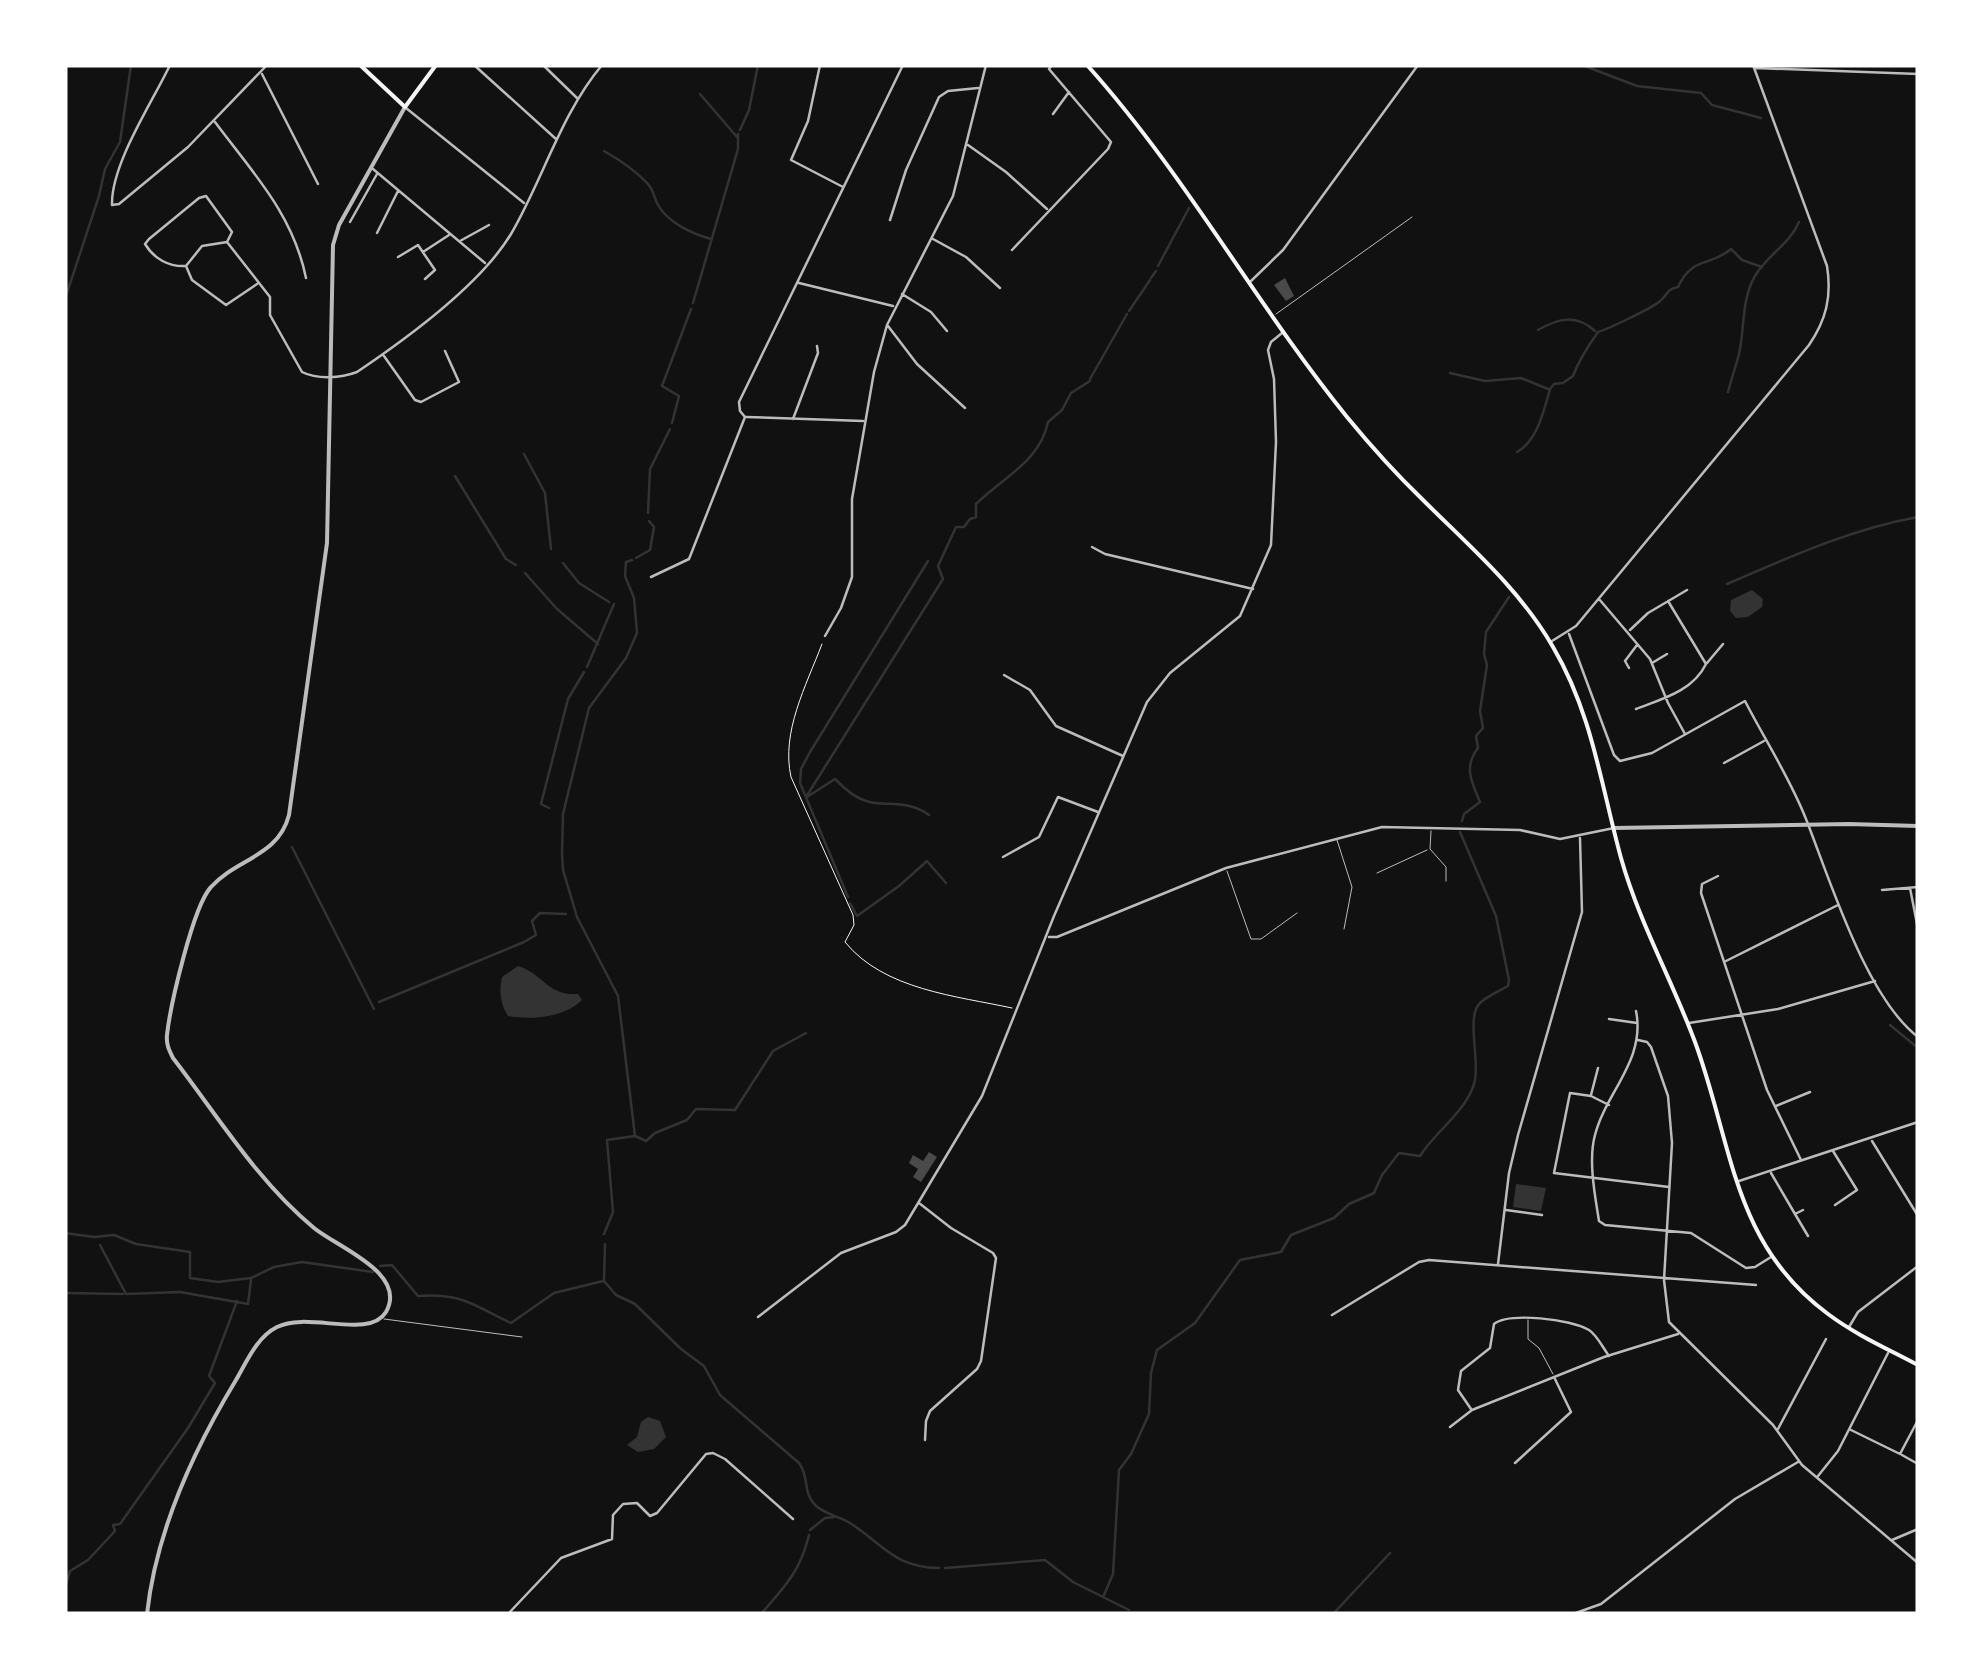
<svg xmlns="http://www.w3.org/2000/svg" width="1983" height="1679" font-family="'IBM Plex Serif',serif">
  <rect width="100%" height="100%" fill="#111"/>
  <path fill="#333" d="M1752 590 1763 599 1762 607 1748 617 1736 618 1730 611 1731 600Z
    M518 966C544 974 547 996 578 994L582 1000C564 1018 532 1020 508 1016 500 1003 499 991 502 977Z
    M1516 1184 1546 1188 1541 1211 1513 1207Z
    M648 1417 660 1421 666 1437 654 1449 638 1452 627 1445 637 1437 641 1422Z"/>
  <g fill="none" stroke-linecap="round" stroke-linejoin="round">
    <path stroke="#333" stroke-width="2.5" d="M1582 65 1637 86 1701 93 1712 105 1761 118
      M700 94 737 137
      M740 130 749 110 758 65
      M604 151C620 160 635 170 648 184 654 191 654 198 658 205 668 223 693 234 711 239
      M1158 266 1189 208
      M1151 278 1156 271
      M65 299 99 196 105 169 120 142 131 65
      M693 303 738 149V134
      M1129 311 1150 280
      M1538 330C1559 318 1576 314 1595 331
      M1450 373 1485 381 1521 378 1548 389
      M1090 379 1127 314
      M1728 392C1731 380 1736 366 1739 354 1745 328 1741 300 1755 276 1767 255 1790 244 1799 222
      M672 423 679 396 662 386 691 309
      M1517 452C1537 441 1544 411 1550 389L1554 384 1563 383 1573 376C1579 360 1588 346 1598 332 1608 329 1650 309 1659 302 1669 294 1666 289 1678 287 1692 256 1710 267 1731 249L1742 260 1762 267
      M524 454 545 493 551 549
      M455 476 506 559 516 565
      M648 513 650 469 670 429
      M636 558 650 550 654 527 649 521
      M632 560 626 562 625 576 634 598 637 633 626 658 589 708 563 814 562 854 563 870 577 917 618 996 635 1136
      M563 563 579 583 609 602
      M525 573 557 609 598 644
      M1727 584C1790 557 1851 529 1918 517
      M587 667 614 604
      M806 797 943 579 938 566 956 527H964L970 519 976 517V504C1004 477 1040 461 1048 422L1062 410 1071 393 1090 381
      M807 797 835 779C846 790 858 801 875 803 894 805 912 802 929 815
      M549 808 541 804 568 699 584 672
      M1462 821 1464 814 1480 802C1472 783 1463 767 1478 748L1476 736 1483 728 1480 711 1487 665 1484 654 1486 632 1509 597
      M292 847 374 1009
      M848 897 800 783 801 769 810 752 928 561
      M850 903 857 916 899 886 927 861 946 883
      M379 1002 524 942 536 935 532 921 540 913 566 914
      M1890 1025 1918 1048
      M65 1233 94 1237 114 1235 136 1244 190 1252V1278L218 1282 251 1278 274 1267 302 1262 373 1272
      M604 1234 613 1212 607 1140 635 1136 646 1141 655 1133 687 1120 696 1109 735 1110 773 1051 806 1033
      M100 1245 126 1294 180 1292 248 1304 251 1280
      M380 1266 392 1265 418 1296C462 1293 473 1305 511 1323L554 1293 603 1281
      M604 1280 605 1244
      M604 1281 616 1295 635 1304 681 1349 704 1366 720 1395 799 1463C810 1478 802 1491 815 1505 824 1514 839 1516 850 1523 884 1545 894 1567 939 1568
      M65 1293 123 1294
      M810 1530 825 1518 834 1517
      M945 1568 1045 1560 1073 1582 1129 1610
      M65 1588 70 1571 88 1560 115 1531 113 1525 120 1524 188 1428 215 1383 209 1376 237 1301
      M1104 1595 1113 1574 1119 1470 1131 1454 1149 1414 1151 1373 1157 1350 1195 1323 1240 1260 1281 1252 1291 1235 1334 1218 1349 1204 1374 1193 1382 1175 1399 1153 1420 1156C1435 1132 1463 1114 1473 1087 1482 1065 1465 1017 1480 1003 1487 996 1499 991 1508 986L1509 980 1496 916 1460 832
      M1133 1613 1134 1614
      M761 1614C785 1586 800 1572 809 1535
      M1333 1614 1390 1553"/>
  </g>
  <path fill="#4a4a4a" d="M1285 278 1294 296 1286 301 1274 285Z
    M929 1152 937 1157 921 1182 913 1177 918 1169 909 1163 913 1155 923 1161Z"/>
  <g fill="none" stroke-linecap="round" stroke-linejoin="round">
    <path stroke="#f5f5f5" stroke-width="1" d="M822 644C806 686 781 732 791 777L853 915 854 925 845 942C884 990 957 996 1012 1008"/>
    <path stroke="#bcbcbc" stroke-width="1" d="M1276 314 1412 217
      M1431 831 1430 849 1446 867V881
      M1337 840 1352 887 1344 929
      M1227 871 1251 939H1261L1297 913
      M1377 873 1427 850
      M384 1319 522 1337
      M1528 1320V1339L1539 1348 1553 1374"/>
    <path stroke="#bcbcbc" stroke-width="2.5" d="M170 65C152 103 111 164 112 205L119 204 188 147 267 65
      M474 65 556 139
      M543 65 577 98
      M820 65 808 121 791 160 843 187
      M1755 68 1918 74
      M262 74 318 184
      M406 108 524 203
      M1053 114 1069 92
      M215 122C253 173 293 214 306 278
      M968 145 1006 172 1047 209
      M373 169 485 263
      M206 196 232 232 227 242 202 246 186 266C169 267 154 259 145 244L149 239 199 198Z
      M890 220 906 170 939 97 948 91 978 88
      M350 222 377 174
      M377 233 398 191
      M933 239 966 257 1000 288
      M460 241 489 225
      M227 242 270 297V315L302 372C318 380 341 378 357 372 406 339 481 284 511 234 543 179 561 114 602 65
      M1012 250 1108 149 1111 142 1049 69 1052 65
      M423 252 449 235
      M398 257 418 245 435 270 425 279
      M186 266 192 280 226 305 257 284
      M1251 281 1283 250 1418 65
      M799 283 893 306
      M902 294 931 312 947 331
      M888 326 917 364 965 408
      M384 356 415 400 421 402 459 382 445 351
      M746 417 863 421
      M793 419 818 353 817 346
      M1092 547 1105 554 1253 589
      M651 577 689 559 745 417 740 411 739 402 903 65
      M1599 599 1650 659 1668 703 1685 734
      M1630 630 1648 613 1687 590
      M1569 634 1614 755 1620 761 1652 753 1745 701C1765 740 1790 778 1806 819 1830 880 1866 997 1918 1037
      M825 636 841 608 852 577V499L874 372 887 325 953 196 986 65
      M1552 641 1576 626 1809 345C1826 320 1832 297 1827 266L1753 65
      M1652 663 1667 654
      M1707 663 1723 644
      M1629 668 1625 661 1637 645
      M1004 675 1030 690 1056 726 1123 756
      M1636 709C1662 699 1693 691 1706 664L1668 601
      M1724 763 1764 741
      M1003 857 1039 837 1058 797 1098 812
      M1718 876 1702 884 1701 893 1767 1090 1801 1160
      M1910 888 1918 929
      M1882 890 1918 887
      M1049 937H1057L1226 868 1382 827 1520 830 1560 839 1614 828
      M1726 961 1838 905
      M1636 1011C1646 1060 1606 1092 1595 1135 1588 1160 1595 1196 1599 1221L1605 1225 1691 1233 1746 1268 1755 1267 1771 1257
      M1609 1019 1637 1023
      M1689 1023 1778 1009 1875 981
      M1638 1040 1647 1042 1651 1047 1668 1096 1672 1143 1664 1280 1669 1322 1773 1425 1802 1465 1918 1563
      M1591 1095 1598 1068
      M1609 1105 1591 1096 1570 1093 1554 1173 1669 1187
      M1776 1106 1810 1092
      M1872 1141 1918 1216
      M1833 1151 1857 1190 1835 1205
      M1771 1173 1795 1214
      M1739 1181 1918 1122
      M919 1203 951 1228 993 1253 996 1258 981 1361 977 1369 930 1411 926 1421 925 1440
      M1506 1210 1542 1215
      M1803 1210 1795 1214 1808 1236
      M1498 1264 1509 1173 1518 1135 1582 912 1580 838
      M1332 1315 1419 1262 1429 1260 1756 1285
      M758 1317 841 1253 896 1232 905 1225 982 1096 1054 916 1147 702 1170 673 1240 616 1271 545 1276 442 1274 379 1268 350 1271 342 1282 333
      M1849 1327 1858 1312 1918 1266
      M1471 1409 1458 1390 1461 1371 1490 1348 1494 1324C1509 1312 1571 1319 1589 1330 1597 1335 1603 1348 1609 1356
      M1450 1427 1472 1410 1604 1357 1678 1334
      M1778 1429 1826 1339
      M1851 1430 1900 1454 1918 1420
      M1902 1455 1918 1464
      M1515 1463 1571 1412 1555 1379
      M1818 1476 1838 1451 1888 1353
      M1892 1540 1918 1529
      M508 1614 561 1558 612 1539 613 1515 623 1504 637 1503 650 1516 657 1513 706 1454 713 1453 725 1459 793 1519
      M1573 1614 1601 1604 1735 1499 1798 1462"/>
    <path stroke="#bcbcbc" stroke-width="4" d="M1614 828 1849 824 1918 826
      M147 1614C156 1531 193 1451 236 1380 247 1361 257 1337 277 1327 308 1311 369 1340 386 1312 408 1273 337 1247 314 1228 258 1182 217 1115 173 1058 169 1050 166 1044 167 1035 170 1007 193 906 211 887 237 858 278 857 289 815L327 543 333 245 339 225 405 107"/>
    <path stroke="#f5f5f5" stroke-width="4" d="M360 65 405 107 436 65
      M1087 65C1185 174 1255 303 1347 417 1370 445 1395 473 1422 499 1469 546 1519 588 1553 647 1592 713 1601 785 1621 858 1639 922 1672 980 1695 1042 1733 1145 1732 1243 1828 1314 1856 1335 1888 1349 1918 1365"/>
  </g>
  <rect width="1983" height="1679" fill="none" stroke="#ffffff" stroke-width="135"/>
</svg>
